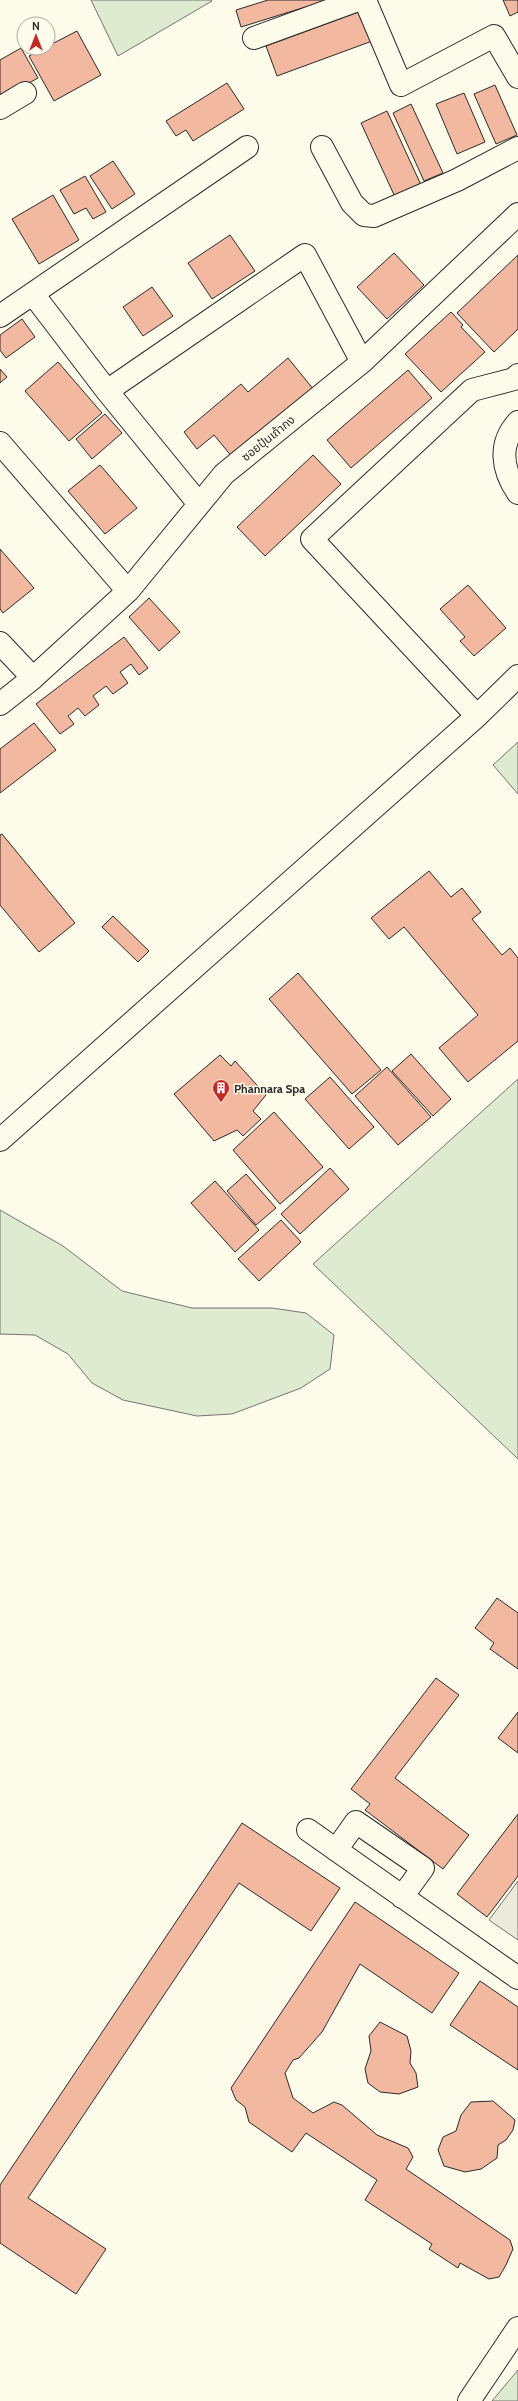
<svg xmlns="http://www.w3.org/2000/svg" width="518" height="2401" font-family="Cabin,'Noto Sans Thai',sans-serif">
  <rect width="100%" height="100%" fill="#fdfbea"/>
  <path fill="#deebd1" stroke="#74746e" d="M91 0H211L212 1 118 56Z
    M518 742V794L493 765Z
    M518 1079V1459L313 1264Z
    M0 1210 63 1246 122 1291 192 1308H272L306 1313 334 1335 330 1369 301 1388 232 1414 197 1416 123 1400 92 1383 68 1354 35 1335 0 1334Z
    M518 2370V2401H492Z"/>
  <path fill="#eceadb" stroke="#74746e" d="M518 1881V1940L489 1920Z"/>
  <path fill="#f2b8a0" stroke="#2b2b2b" d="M268 0H328L241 27 236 10Z
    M503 0H518V12L510 16Z
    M364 10 375 40 277 76 266 46Z
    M77 31 101 75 54 101 29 56Z
    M21 48 38 78 0 99V60Z
    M227 83 244 109 193 141 186 130 176 136 166 121Z
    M495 85 517 135 496 144 474 94Z
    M464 93 485 142 457 154 436 104Z
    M411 104 443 173 424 181 393 113Z
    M387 111 421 185 395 197 361 123Z
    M113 161 135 194 112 209 90 176Z
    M85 176 106 212 93 219 86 208 74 214 60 190Z
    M53 195 79 240 39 264 12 219Z
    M230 235 255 271 212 299 188 263Z
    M394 253 424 285 387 319 357 287Z
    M518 255V329L494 352 457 313Z
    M152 287 173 316 143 336 123 307Z
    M451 312 463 325 461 327 485 352 441 392 405 354Z
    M22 319 35 337 6 358 0 350V335Z
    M288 358 314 390 233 458 214 435 197 449 184 432 241 384 248 392Z
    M58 362 102 413 69 441 25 391Z
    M0 369 7 377 0 383Z
    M408 370 432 398 351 468 327 440Z
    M105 414 122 433 92 459 76 439Z
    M313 455 341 484 265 556 237 527Z
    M100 465 137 508 105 534 68 491Z
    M0 549 34 588 3 613 0 609Z
    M468 585 506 628 474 656 460 641 465 637 440 609Z
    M149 598 180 632 159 651 129 617Z
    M124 637 148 668 139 675 131 664 120 672 128 683 113 694 106 686 93 696 99 705 85 716 78 708 68 716 74 724 60 734 36 704Z
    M34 723 56 750 0 793V749Z
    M2 834 75 923 39 952 0 905V835Z
    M429 871 451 897 462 888 481 912 472 919 502 955 510 948 518 958V1041L468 1082 439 1048 478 1015 404 927 389 939 371 918Z
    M113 916 149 951 138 962 102 927Z
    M298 973 381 1070 352 1094 269 999Z
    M411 1054 451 1099 433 1116 392 1071Z
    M220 1055 231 1066 235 1061 266 1095 253 1111 261 1119 243 1136 237 1130 214 1141 174 1094Z
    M387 1067 431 1117 398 1145 355 1096Z
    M330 1077 374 1127 349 1149 305 1099Z
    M274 1112 323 1167 280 1204 233 1150Z
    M330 1168 349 1189 300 1234 281 1214Z
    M246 1174 276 1208 256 1225 227 1191Z
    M215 1181 259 1230 235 1252 191 1203Z
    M281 1220 301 1242 259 1281 238 1259Z
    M497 1598 518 1613V1669L490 1649 494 1643 475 1628Z
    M436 1678 459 1695 395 1778 469 1835 443 1869 365 1810 370 1804 351 1789Z
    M518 1712V1753L498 1738Z
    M518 1814V1876L487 1917 457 1894Z
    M242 1823 340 1888 311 1931 239 1883 28 2198 106 2249 76 2294 0 2243V2185Z
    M355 1902 459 1973 432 2013 360 1964 322 2032 299 2058 293 2060 285 2073 293 2098 313 2113 334 2102 342 2105 377 2135 408 2148 413 2157 406 2169 510 2240 513 2249 506 2265 499 2277 489 2279 460 2263 458 2268 429 2249 432 2244 365 2200 377 2180 306 2133 292 2152 249 2122 245 2107 236 2100 231 2088Z
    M480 1981 518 2007V2070L450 2025Z
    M380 2022 407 2036 411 2051 410 2063 416 2073 418 2087 399 2094 380 2092 368 2083 365 2069 371 2051 369 2036Z
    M493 2101 515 2120 513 2130 506 2140 498 2145 497 2158 481 2169 465 2172 444 2166 438 2150 443 2137 456 2131 461 2115 471 2102Z"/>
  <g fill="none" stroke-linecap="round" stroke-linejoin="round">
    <defs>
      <path id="minor" d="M365 0 401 85 494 36 518 77
        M254 38 358 0
        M0 108 25 93
        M322 147 352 203 364 215 374 216 457 180 518 148
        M33 294 107 391 199 504
        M0 316 247 147
        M107 391 305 255 362 362
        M518 422C498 444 502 470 518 493
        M0 443 128 591
        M0 643 33 678
        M0 704 33 678 128 591 224 474 362 362 518 214
        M477 716 312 539 472 390 514 379 518 375
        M0 1140 477 716 518 676
        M308 1830 518 1978
        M336 1850 356 1822 423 1868 402 1897
        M469 2401 518 2328"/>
    </defs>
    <use href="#minor" stroke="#2b2b2b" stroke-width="24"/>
    <use href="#minor" stroke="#fdfbea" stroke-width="22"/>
  </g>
  <defs>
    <symbol id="building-pin" viewBox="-11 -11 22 30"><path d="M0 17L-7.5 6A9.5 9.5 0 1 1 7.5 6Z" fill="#c62828" stroke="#fdfbea"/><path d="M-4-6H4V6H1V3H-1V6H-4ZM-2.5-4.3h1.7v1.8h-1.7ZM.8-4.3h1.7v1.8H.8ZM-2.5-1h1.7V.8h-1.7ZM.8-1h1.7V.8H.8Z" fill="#fff"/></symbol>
  </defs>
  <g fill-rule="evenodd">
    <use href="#building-pin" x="211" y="1078" width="20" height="27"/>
  </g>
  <g text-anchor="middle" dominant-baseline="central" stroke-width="3" stroke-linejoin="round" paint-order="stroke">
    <g font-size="12" fill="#2b2b2b" stroke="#fdfbea">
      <text transform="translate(268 438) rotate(-39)">ซอยปุ้นเถ้ากง</text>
    </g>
    <g font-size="12" font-weight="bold" fill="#2b2b2b" stroke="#fdfbea" text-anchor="start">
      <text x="234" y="1088">Phannara Spa</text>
    </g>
  </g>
  <g transform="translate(36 36)"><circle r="19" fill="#fdfbea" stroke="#a9a89e"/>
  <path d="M0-3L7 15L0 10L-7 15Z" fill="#c62828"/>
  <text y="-6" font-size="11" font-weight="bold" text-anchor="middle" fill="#2b2b2b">N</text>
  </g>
</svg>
